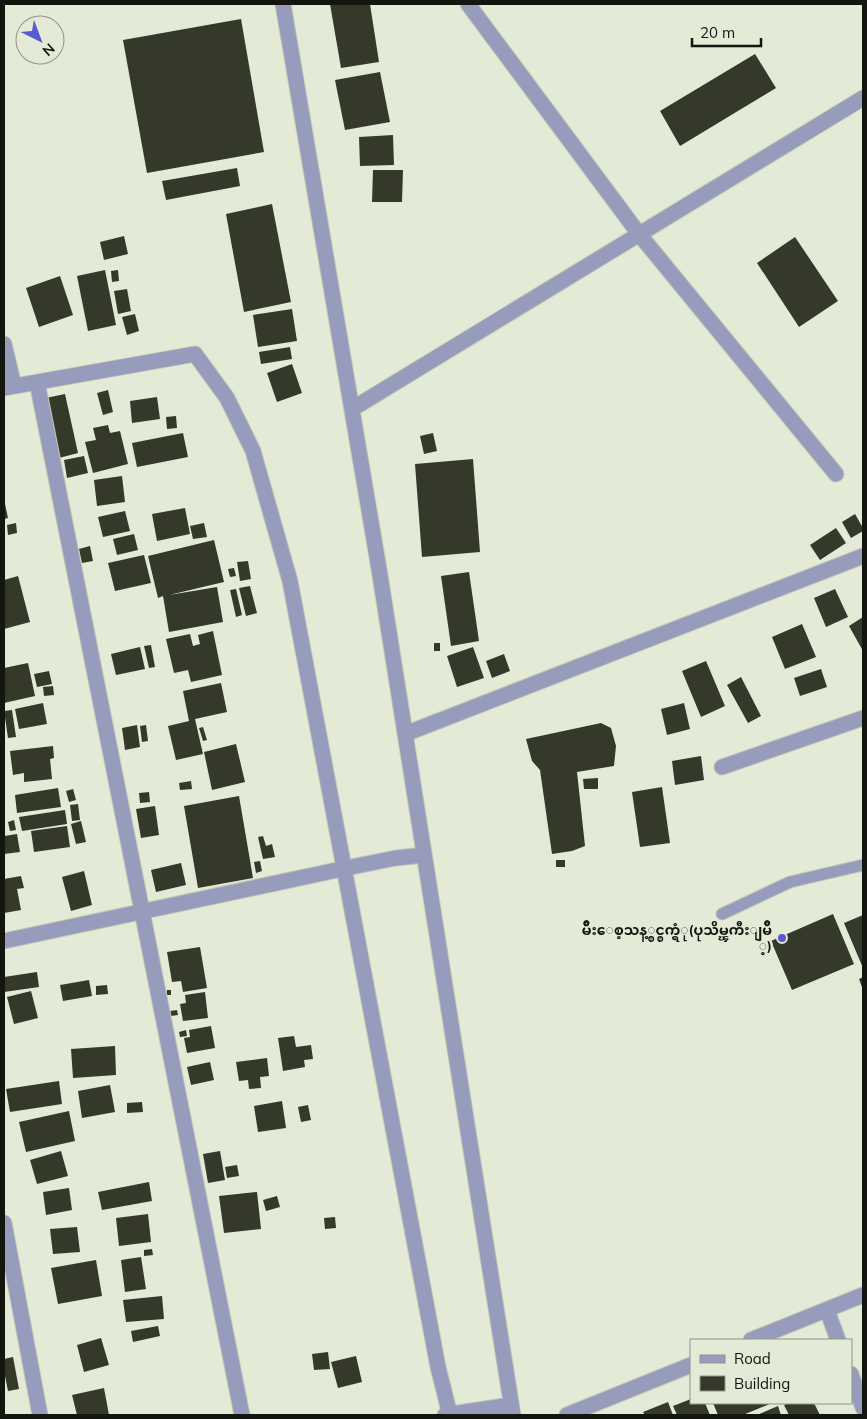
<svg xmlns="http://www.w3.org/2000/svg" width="867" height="1419" font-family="Mulish,'Noto Sans Myanmar',sans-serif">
  <rect width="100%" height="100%" fill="#e3ead6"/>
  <path fill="#34392a" d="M330 4H370L379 62 341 68Z
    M241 19 264 152 147 173 123 40Z
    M755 54 776 88 680 146 660 111Z
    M380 72 390 122 345 130 335 80Z
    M393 135 394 165 360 166 359 137Z
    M237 168 240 186 166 200 162 181Z
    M373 170H403L402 202H372Z
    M272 204 291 302 244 312 226 214Z
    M124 236 128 254 104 260 100 242Z
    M795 237 838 301 799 327 757 263Z
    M105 270 116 325 88 331 77 276Z
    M118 270 119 281 112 282 111 271Z
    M60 276 73 315 39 327 26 288Z
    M127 289 131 311 118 314 114 291Z
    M292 309 297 341 258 347 253 315Z
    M135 314 139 331 127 335 122 317Z
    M290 347 292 359 261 364 259 352Z
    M292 364 302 393 277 402 267 373Z
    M108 390 113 412 103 415 97 393Z
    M65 394 78 453 59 458 46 398Z
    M157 397 160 419 132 423 130 401Z
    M176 416 177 428 167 429 166 417Z
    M108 425 110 433 120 431 128 464 93 473 85 442 96 440 93 428Z
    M183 433 188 457 137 467 132 443Z
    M433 433 437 451 424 454 420 436Z
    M84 456 88 473 67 478 64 460Z
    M473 459 480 552 422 557 415 464Z
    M122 476 125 502 97 506 94 480Z
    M4 499 8 518 4 519Z
    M185 508 190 534 157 541 152 514Z
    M125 511 130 531 103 537 98 517Z
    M855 514 863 528V531L851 538 842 522Z
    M16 523 17 533 8 535 7 525Z
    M204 523 207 537 193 539 190 526Z
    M836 528 846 543 820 560 810 545Z
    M134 534 138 550 117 555 113 539Z
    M214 540 224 582 169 595 217 587 223 622 169 632 163 596 158 598 148 556Z
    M90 546 93 561 82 563 79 549Z
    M144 555 151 583 115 591 108 563Z
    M248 561 251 579 240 581 237 562Z
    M234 568 236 576 230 577 228 569Z
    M469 572 479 641 451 646 441 576Z
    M18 576 30 622 4 629V580Z
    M250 586 257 613 246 616 239 588Z
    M236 589 242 615 236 617 230 590Z
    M835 589 848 617 826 627 814 598Z
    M863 617V651L849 626Z
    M802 624 816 657 785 669 772 637Z
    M213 631 222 675 191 682 188 670 174 673 166 639 190 634 193 646 200 644 198 635Z
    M434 643H440V651H434Z
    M151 645 155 667 149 668 144 646Z
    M140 647 145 669 116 675 111 654Z
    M473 647 484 678 457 687 447 656Z
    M504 654 510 671 492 678 486 661Z
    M706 661 725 706 701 717 682 671Z
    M28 663 35 696 4 703V668Z
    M821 669 827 687 800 696 794 678Z
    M49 671 52 684 37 687 34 674Z
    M741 677 761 716 748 723 727 685Z
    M221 683 227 712 195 719 203 754 176 760 168 726 189 721 183 691Z
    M53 686 54 695 44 696 43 687Z
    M43 703 47 724 19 729 15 709Z
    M684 703 690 729 667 735 661 709Z
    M12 710 16 737 8 738 4 711Z
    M601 723 611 728 616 746 614 766 577 772 585 846 572 851 552 854 540 770 532 761 526 739Z
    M137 725 140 747 125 750 122 728Z
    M146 725 148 741 142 742 140 726Z
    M203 727 207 740 203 741 199 728Z
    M236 744 245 782 212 790 204 752Z
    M53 746 54 758 50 759 52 779 24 782V773L13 775 10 751Z
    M701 756 704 780 675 785 672 761Z
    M598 778V789H584L583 779Z
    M191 781 192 789 180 790 179 783Z
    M662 787 670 843 640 847 632 792Z
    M58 788 61 807 17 813 15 795Z
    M73 789 76 800 69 802 66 791Z
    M149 792 150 802 140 803 139 793Z
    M239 796 253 878 198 888 184 806Z
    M78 804 80 820 72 821 70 805Z
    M155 806 159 835 141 838 136 809Z
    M65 810 67 824 22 831 19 817Z
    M14 820 16 830 10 831 8 822Z
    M81 821 86 842 76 844 71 824Z
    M67 826 70 847 34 852 31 831Z
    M17 834 20 852 4 854V836Z
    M263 836 266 846 272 844 275 857 263 859 258 837Z
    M556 860H565V867H556Z
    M260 861 262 871 256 873 254 862Z
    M181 863 186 885 156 892 151 870Z
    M84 871 92 905 71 911 62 877Z
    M21 876 24 888 17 889 21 910 4 913V879Z
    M833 914 854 964 792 990 771 941Z
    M863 915V968L844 923Z
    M200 947 207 988 183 992 181 981 172 982 167 952Z
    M37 972 39 987 4 992V977Z
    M863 977V990L859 979Z
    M89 980 92 996 63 1001 60 985Z
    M107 985 108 994 96 995V986Z
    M167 990H171V995H166Z
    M31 991 38 1018 14 1024 7 997Z
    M205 992 208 1018 183 1021 180 1004 186 1003 185 995Z
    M177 1010 178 1015 171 1016 170 1011Z
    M211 1026 215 1048 187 1053 184 1038 190 1037 189 1030Z
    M186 1030 187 1036 180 1037 179 1032Z
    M294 1036 296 1047 311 1045 313 1059 304 1060 305 1067 283 1071 278 1038Z
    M115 1046 116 1075 73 1078 71 1049Z
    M267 1058 269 1076 260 1077 261 1088 249 1089 248 1080 239 1081 236 1062Z
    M210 1062 214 1080 191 1085 187 1067Z
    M59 1081 62 1104 10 1112 6 1089Z
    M110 1085 115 1112 82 1118 78 1091Z
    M282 1101 286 1128 258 1132 254 1106Z
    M142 1102 143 1112 127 1113V1103Z
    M308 1105 311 1120 301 1122 298 1107Z
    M69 1111 75 1141 26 1152 19 1122Z
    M61 1151 68 1176 37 1184 30 1160Z
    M220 1151 225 1180 208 1183 203 1154Z
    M237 1165 239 1176 227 1178 225 1167Z
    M149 1182 152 1201 102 1210 98 1192Z
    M69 1188 72 1210 46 1215 43 1192Z
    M257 1192 261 1229 224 1233 219 1196Z
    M277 1196 280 1207 266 1211 263 1200Z
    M148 1214 151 1242 119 1246 116 1218Z
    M335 1217 336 1228 325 1229 324 1218Z
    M77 1227 80 1252 53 1254 50 1229Z
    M152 1249 153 1255 144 1256V1250Z
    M141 1257 146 1289 125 1292 121 1260Z
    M96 1260 102 1296 58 1304 51 1268Z
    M162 1296 164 1319 126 1322 123 1300Z
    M158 1326 160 1336 133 1342 131 1331Z
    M101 1338 109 1365 84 1372 77 1345Z
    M328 1352 330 1369 314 1370 312 1354Z
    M356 1356 362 1382 338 1388 331 1362Z
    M13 1357 19 1389 8 1391 4 1371V1359Z
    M104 1388 109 1415H77L72 1395Z
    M691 1399V1403H705L710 1415H677L673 1406Z
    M668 1402 673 1415H645L643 1412Z
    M713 1403H772L743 1415H718Z
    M790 1403H814L820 1415H789L784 1405Z
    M778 1406 781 1415H757Z"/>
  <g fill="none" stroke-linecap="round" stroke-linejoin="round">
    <defs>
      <path id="lane" d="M722 914 790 882 863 865"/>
      <path id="street" d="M283 4 379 569 513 1415
        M468 4 639 234 836 474
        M4 344 14 386
        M37 382 242 1415
        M4 388 195 354 227 398 253 451 290 581 438 1367 450 1415
        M352 409 863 98
        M405 734 863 556
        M722 767 863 718
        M4 941 356 866 396 858 424 855
        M4 1223 40 1415
        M827 1310 838 1340
        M751 1340 863 1295
        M851 1374 863 1408
        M445 1415 511 1405
        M567 1415 691 1365"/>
    </defs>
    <use href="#lane" stroke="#c2c8b6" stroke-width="13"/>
    <use href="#street" stroke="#c2c8b6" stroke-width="17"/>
    <use href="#lane" stroke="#979cbc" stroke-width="11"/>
    <use href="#street" stroke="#979cbc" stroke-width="15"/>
  </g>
  <circle fill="#595ad2" stroke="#e3ead6" stroke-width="2" cx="782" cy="938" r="5"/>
  <g text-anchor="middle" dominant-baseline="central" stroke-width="5" stroke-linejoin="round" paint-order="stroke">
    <g font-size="14" font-weight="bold" fill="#13160f" stroke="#e3ead6" text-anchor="end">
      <text x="772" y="930">မ်ိဳးေစ့သန့္စင္စက္ရံု(ပုသိမ္ၾကီးျမိဳ<tspan x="772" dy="16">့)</tspan></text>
    </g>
  </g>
  <rect width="867" height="1419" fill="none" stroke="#13160f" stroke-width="10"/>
  <rect x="690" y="1339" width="162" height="65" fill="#e3ead6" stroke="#909586"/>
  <rect x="700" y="1355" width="25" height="8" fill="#979cbc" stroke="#909586"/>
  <text x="734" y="1364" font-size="15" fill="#13160f">Road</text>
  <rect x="700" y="1376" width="25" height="15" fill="#34392a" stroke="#909586"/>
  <text x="734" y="1389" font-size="15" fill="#13160f">Building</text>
  <g transform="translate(40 40) rotate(138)"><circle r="24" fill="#e3ead6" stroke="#909586"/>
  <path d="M0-4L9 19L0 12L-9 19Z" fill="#595ad2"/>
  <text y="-8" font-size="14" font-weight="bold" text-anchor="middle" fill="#13160f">N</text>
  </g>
  <path d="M692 38v8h69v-8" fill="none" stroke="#13160f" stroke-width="2.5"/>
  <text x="700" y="38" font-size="15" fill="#13160f" stroke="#e3ead6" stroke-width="4" paint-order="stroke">20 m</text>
</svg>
